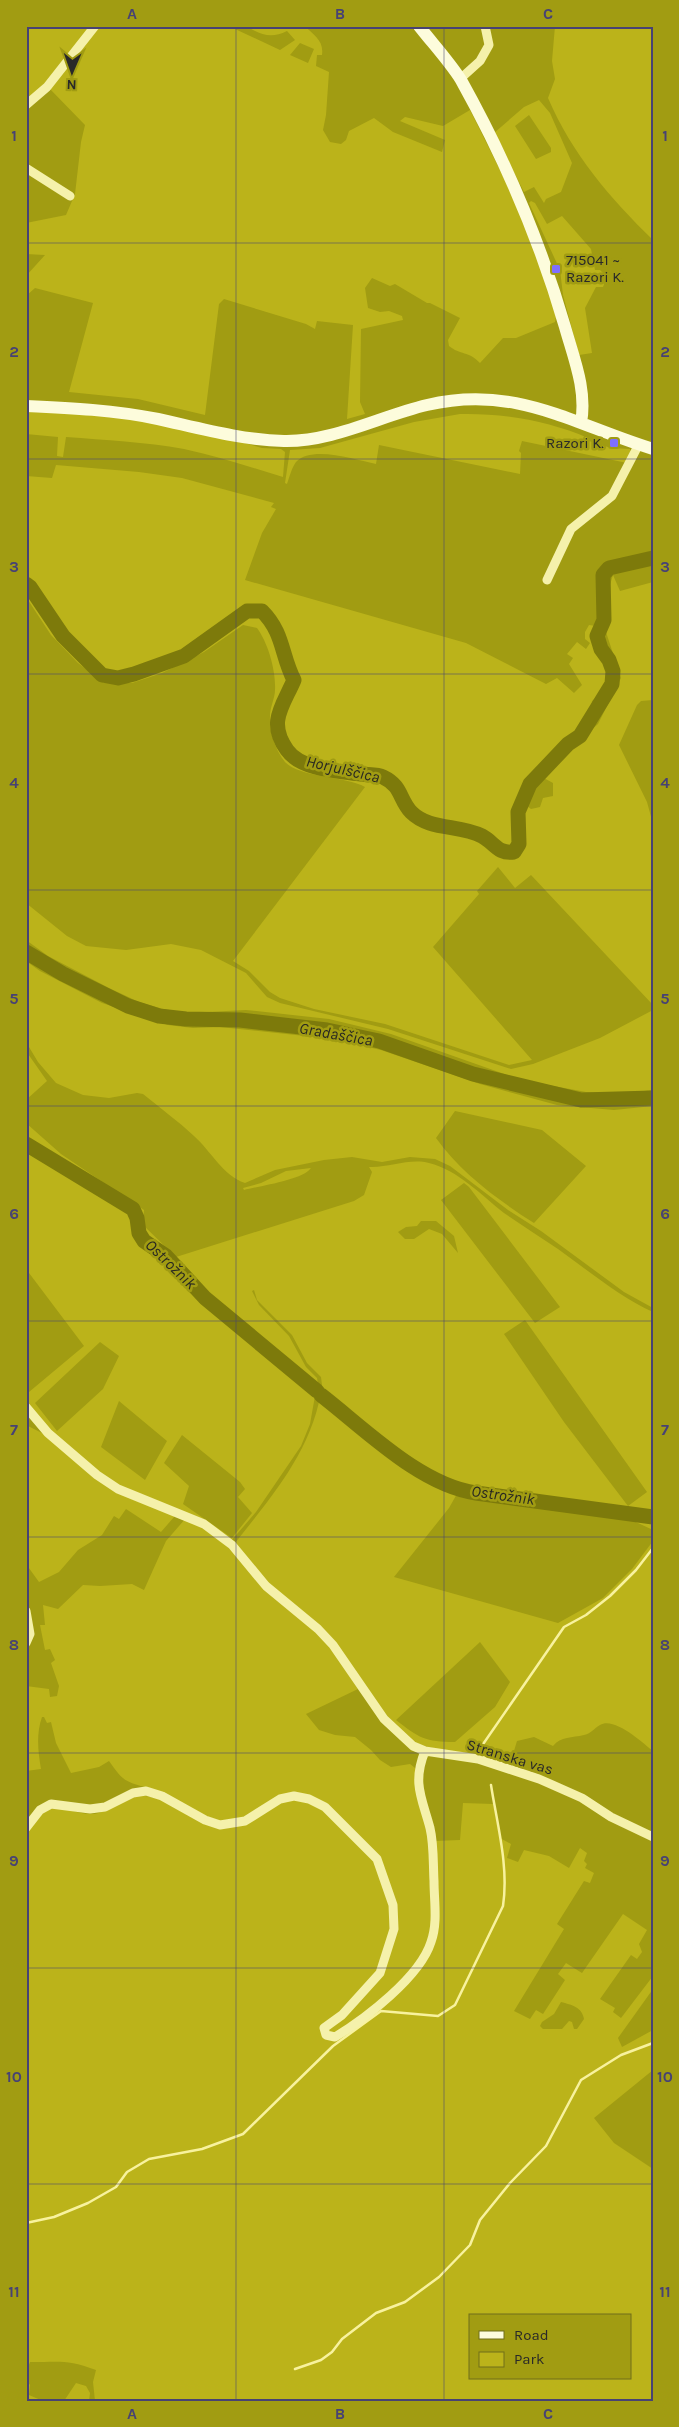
<svg xmlns="http://www.w3.org/2000/svg" width="679" height="2427" font-family="Karla,sans-serif">
  <rect width="100%" height="100%" fill="#a19c12"/>
  <path fill="#bbb31a" fill-rule="evenodd" d="M26 26H93L55 74 26 101Z
    M99 26H236L235 29 280 50 295 40 287 31C271 39 261 35 246 26H305C314 36 324 40 322 55H317L316 66 329 72 326 115 323 130 330 142 341 144 346 140 349 131 374 118 393 132 442 152 445 140 400 121 405 117 443 126 470 110 530 230 557 312 555 322 516 338H503L480 363C469 351 460 355 449 346L448 340 460 318 430 303H427L395 284 390 286 372 278 365 288 368 308 380 312 389 311 402 316 403 320 361 329 360 402 365 414 347 419 353 325 317 321 315 329 306 324 224 299 219 304 205 415 138 399 69 392 93 303 35 288 26 296V276L45 255 26 254V223L66 215 75 194 81 142 85 125 50 89ZM300 43 314 49 308 63 290 55Z
    M555 26H653V240C610 198 572 154 548 98L555 79 552 61Z
    M539 100 550 113 572 163 561 192 546 199 544 203 534 187 524 192 494 133 524 107ZM529 115 551 148V152L536 159 515 126Z
    M531 201 535 203 547 224 562 216 591 249 595 270H600L607 277 603 287H596L585 308 592 353 579 355 563 295 560 270 529 203Z
    M26 412 109 414 235 440 262 448 281 449 285 452 283 477C250 467 217 456 184 449 145 442 105 440 66 437L63 457 57 456 58 437 26 434Z
    M460 414C503 413 549 421 588 438L589 441 611 448 630 449 631 453 627 463 522 441 519 451 521 453 520 474 379 445 376 464C356 460 312 445 296 462 292 467 289 478 287 484L285 483 290 450 320 448 414 422Z
    M56 465 139 472 182 478 274 503 271 507 276 509 262 533 245 580 466 643 546 684 557 678 574 693 582 685 569 664 573 658 567 654 577 642 586 649 590 643 585 639V632L589 625 596 626 595 641 598 651 605 658 609 680 605 690 592 701 591 711 580 731 583 737 598 724 621 678 606 632 609 625V588L613 575 620 591 653 582V700L641 701 637 705 619 745 647 802 653 824V1005L531 875 515 888 498 867 477 891 479 894 433 947 532 1060 509 1065 385 1024 314 1009 280 998 270 992 249 971 233 961 365 787C346 776 300 778 285 762 275 750 269 731 270 716 270 707 275 698 275 690 276 670 268 643 257 628L243 625 204 652 162 673 132 683H104L78 663 51 635 26 597V476L52 478ZM542 777 553 783V796L543 798 540 807 531 809 527 806 528 796Z
    M26 903 67 936 86 946 126 950 171 944 201 950 246 973 267 997 280 1003 388 1029 511 1069 533 1064 600 1038 653 1010V1090L617 1094 586 1092 521 1080 391 1034 329 1019 246 1010 188 1013 163 1009 139 1002 109 988 48 956 26 940Z
    M26 961 40 971 102 1003 168 1025 193 1028 220 1027 333 1039 381 1050 480 1084 557 1105 614 1110 653 1106V1308L624 1292 541 1231 508 1210 450 1166 435 1159 410 1157 382 1162 352 1157 324 1160 275 1170 245 1183C223 1176 211 1151 194 1136 178 1121 160 1108 143 1094L137 1093 109 1098 83 1095 56 1083 38 1062 26 1042ZM455 1111 542 1130 586 1166 534 1223C498 1200 461 1173 436 1138Z
    M26 1051 47 1081 26 1100Z
    M26 1123 61 1154 144 1210 143 1225 176 1257 354 1201 364 1195 372 1172 369 1167C389 1168 409 1158 429 1163 458 1170 481 1195 504 1213 522 1225 540 1237 558 1249 589 1271 618 1296 653 1312V1530L625 1517 458 1492 449 1508 394 1577 558 1623 603 1598 632 1569 653 1541V1751C643 1743 614 1716 600 1725 593 1729 592 1733 584 1735 572 1738 561 1736 553 1746L534 1737 517 1741 514 1751 509 1754 508 1766 412 1743 389 1721 342 1653 266 1582 235 1543C273 1495 314 1448 322 1385L321 1377 307 1363 292 1335 257 1300 254 1290 252 1291 259 1305 289 1336 306 1367 317 1378 319 1390 315 1396 310 1424 301 1446 256 1512 231 1541 203 1520 116 1485 100 1475 50 1431 32 1410 26 1401V1389L29 1392 84 1346 26 1269ZM464 1183 469 1187 560 1307 535 1323 441 1200ZM421 1221H436L454 1236 458 1253 442 1234 429 1229 414 1239H405L398 1232 406 1227 417 1226ZM525 1320 647 1492 628 1506 564 1422 504 1334ZM100 1342 119 1356 103 1389 57 1431 35 1403ZM119 1401 167 1441 145 1480 101 1447ZM182 1435 240 1482 245 1489 238 1497 252 1513 232 1538 183 1504 189 1486 164 1463ZM480 1642 510 1682 495 1707 455 1742C425 1742 419 1738 396 1720Z
    M311 1168C303 1180 259 1186 244 1190L243 1188 261 1183 286 1171Z
    M26 1425 44 1434 88 1471 174 1513V1517L161 1532 126 1509 119 1519 114 1516 102 1535 78 1550 59 1572 39 1582 26 1564Z
    M186 1518 215 1535 305 1621 331 1648 358 1689 306 1714 319 1730 335 1735 355 1737 371 1750 380 1760 391 1767 410 1764 419 1771 434 1841 460 1840 463 1803 493 1804 500 1838 511 1844 507 1858 518 1862 524 1850 549 1856 569 1868 580 1848 587 1853 584 1861 587 1864 585 1868 594 1873 590 1883 584 1881 557 1924 564 1929 514 2011 530 2019 536 2010 543 2014 565 1980 558 1974 566 1963 582 1973 623 1914 647 1930 639 1944 642 1952 637 1959 631 1955 600 1999 615 2008 613 2012 621 2018 653 1976V1989L618 2038 622 2047 653 2030V2070L594 2118 614 2143 653 2169V2401H95L93 2382 96 2370C67 2359 60 2362 30 2362 27 2370 24 2377 30 2385L29 2395 43 2401H26V1833C34 1825 40 1811 50 1808 59 1805 80 1815 92 1814 110 1813 122 1797 139 1796 144 1795 150 1797 155 1798L149 1788C125 1782 123 1781 109 1761L99 1767 71 1773 56 1743 51 1722 47 1723 44 1717H42C36 1734 38 1751 41 1769L26 1771V1686L49 1689 50 1697 57 1696 59 1686 51 1663 55 1660 50 1649 45 1650 40 1625H45L43 1605 58 1609 83 1585 100 1586 132 1584 144 1590 166 1541ZM561 2002C572 2005 582 2007 584 2019L577 2029H574L572 2022 569 2021 562 2029H543L540 2026 542 2022 554 2014ZM470 2316H630V2378H470Z
    M76 2383 86 2386 90 2393 89 2401H64Z"/>
  <g fill="none" stroke-linecap="round" stroke-linejoin="round">
    <path stroke="#f8f29e" stroke-width="2.5" d="M479 1750 564 1627 586 1615 610 1596 636 1570 653 1548
      M26 2223 54 2217 88 2203 116 2187 127 2172 149 2159 202 2149 243 2134 333 2046 381 2011 438 2016 455 2005 503 1906C509 1866 497 1824 491 1785
      M295 2369 321 2360 332 2352 342 2339 376 2313 405 2302 439 2277 470 2245 480 2220 510 2183 546 2146 581 2080 621 2055 653 2043"/>
    <path stroke="#7d7a0b" stroke-width="15" d="M26 584 30 587 63 636 102 675 118 678 134 674 184 656 247 611H262C284 633 281 655 294 680 283 706 267 722 287 750 301 770 339 771 361 774 368 775 377 774 383 777 402 786 399 799 411 812 430 831 459 824 482 836 495 843 497 854 514 852L519 844 518 812 530 784 568 744 580 736 612 684 613 671 609 660 601 649 597 636 604 620 603 575 609 568 653 558
      M26 952 63 974 128 1006 159 1016 186 1019 240 1020 327 1030 379 1041 473 1074 581 1100 653 1098
      M26 1144 133 1209 137 1218 139 1233 144 1241 166 1256 205 1298 317 1391
      M321 1395C365 1429 420 1485 476 1493L653 1517"/>
    <path stroke="#f5f1ab" stroke-width="9" d="M460 79 480 61 489 45 485 26
      M26 105 47 87 95 26
      M26 168 70 196
      M547 580 571 529 612 496 639 444
      M26 1407 48 1433 97 1475 118 1489 204 1524 232 1545 266 1586 318 1629 333 1645 384 1719 413 1746 425 1751 478 1759 539 1779 582 1798 611 1817 653 1837
      M26 1611 30 1634 26 1643
      M26 1828 40 1810 51 1804 90 1809 105 1807 133 1793 146 1791 162 1796 205 1820 220 1825 245 1821 280 1799 294 1796 309 1799 325 1807 377 1859 393 1905 394 1929 380 1973 342 2015 324 2028 326 2035 335 2037C366 2018 420 1977 431 1942 438 1923 434 1901 434 1881 433 1864 434 1845 430 1828 422 1798 412 1783 425 1751"/>
    <path stroke="#fdfcdc" stroke-width="12" d="M419 26C433 44 449 61 461 80 505 159 540 241 565 327 574 359 587 390 581 423
      M26 406C71 408 114 410 158 419 199 428 242 440 284 441 333 442 380 416 427 405 515 384 572 424 653 449"/>
  </g>
  <path fill="none" stroke="#474274" stroke-width="1" stroke-opacity="0.55" d="M236 26V2401M444 26V2401M26 243H653M26 459H653M26 674H653M26 890H653M26 1106H653M26 1321H653M26 1537H653M26 1753H653M26 1968H653M26 2184H653"/>
  <g fill="#7f6fff" stroke="#a19c12" stroke-width="2">
    <rect x="551" y="264" width="10" height="10" rx="2.5"/>
    <rect x="609" y="438" width="10" height="10" rx="2.5"/>
  </g>
  <g text-anchor="middle" dominant-baseline="central" stroke-width="5" stroke-linejoin="round" paint-order="stroke">
    <g font-size="15" fill="#292929" stroke="#a19c12" text-anchor="start">
      <text x="566" y="260">715041 ~<tspan x="566" dy="17">Razori K.</tspan></text>
      <text x="604" y="443" text-anchor="end">Razori K.</text>
    </g>
    <g font-size="15" fill="#292929" stroke="#a19c12">
      <text transform="translate(510 1757) rotate(17)">Stranska vas</text>
    </g>
    <g font-size="16" font-style="italic" fill="#282822" stroke="#a19c12">
      <text transform="translate(343 769) rotate(13)">Horjulščica</text>
      <text transform="translate(336 1034) rotate(10)">Gradaščica</text>
      <text transform="translate(171 1264) rotate(44)">Ostrožnik</text>
      <text transform="translate(503 1495) rotate(8)">Ostrožnik</text>
    </g>
  </g>
  <rect width="679" height="2427" fill="none" stroke="#a19c12" stroke-width="55"/>
  <rect x="469" y="2314" width="162" height="65" fill="#a19c12" stroke="#716e1b"/>
  <rect x="479" y="2331" width="25" height="8" fill="#fdfcdc" stroke="#716e1b"/>
  <text x="514" y="2340" font-size="15" fill="#292929">Road</text>
  <rect x="479" y="2352" width="25" height="15" fill="#bbb31a" stroke="#716e1b"/>
  <text x="514" y="2364" font-size="15" fill="#292929">Park</text>
  <g transform="translate(72 72) rotate(182)" stroke="#a19c12" stroke-width="4" paint-order="stroke">
  <path d="M0-4L9 19L0 12L-9 19Z" fill="#292929"/>
  <text y="-8" font-size="14" font-weight="bold" text-anchor="middle" fill="#292929">N</text>
  </g>
  <rect x="28" y="28" width="624" height="2372" fill="none" stroke="#474274" stroke-width="2"/>
  <g font-size="16" text-anchor="middle" font-weight="bold" fill="#474274">
    <text x="132" y="19">A</text>
    <text x="340" y="19">B</text>
    <text x="548" y="19">C</text>
    <text x="14" y="141">1</text>
    <text x="665" y="141">1</text>
    <text x="14" y="357">2</text>
    <text x="665" y="357">2</text>
    <text x="14" y="572">3</text>
    <text x="665" y="572">3</text>
    <text x="14" y="788">4</text>
    <text x="665" y="788">4</text>
    <text x="14" y="1004">5</text>
    <text x="665" y="1004">5</text>
    <text x="14" y="1219">6</text>
    <text x="665" y="1219">6</text>
    <text x="14" y="1435">7</text>
    <text x="665" y="1435">7</text>
    <text x="14" y="1650">8</text>
    <text x="665" y="1650">8</text>
    <text x="14" y="1866">9</text>
    <text x="665" y="1866">9</text>
    <text x="14" y="2082">10</text>
    <text x="665" y="2082">10</text>
    <text x="14" y="2297">11</text>
    <text x="665" y="2297">11</text>
    <text x="132" y="2419">A</text>
    <text x="340" y="2419">B</text>
    <text x="548" y="2419">C</text>
  </g>
</svg>
